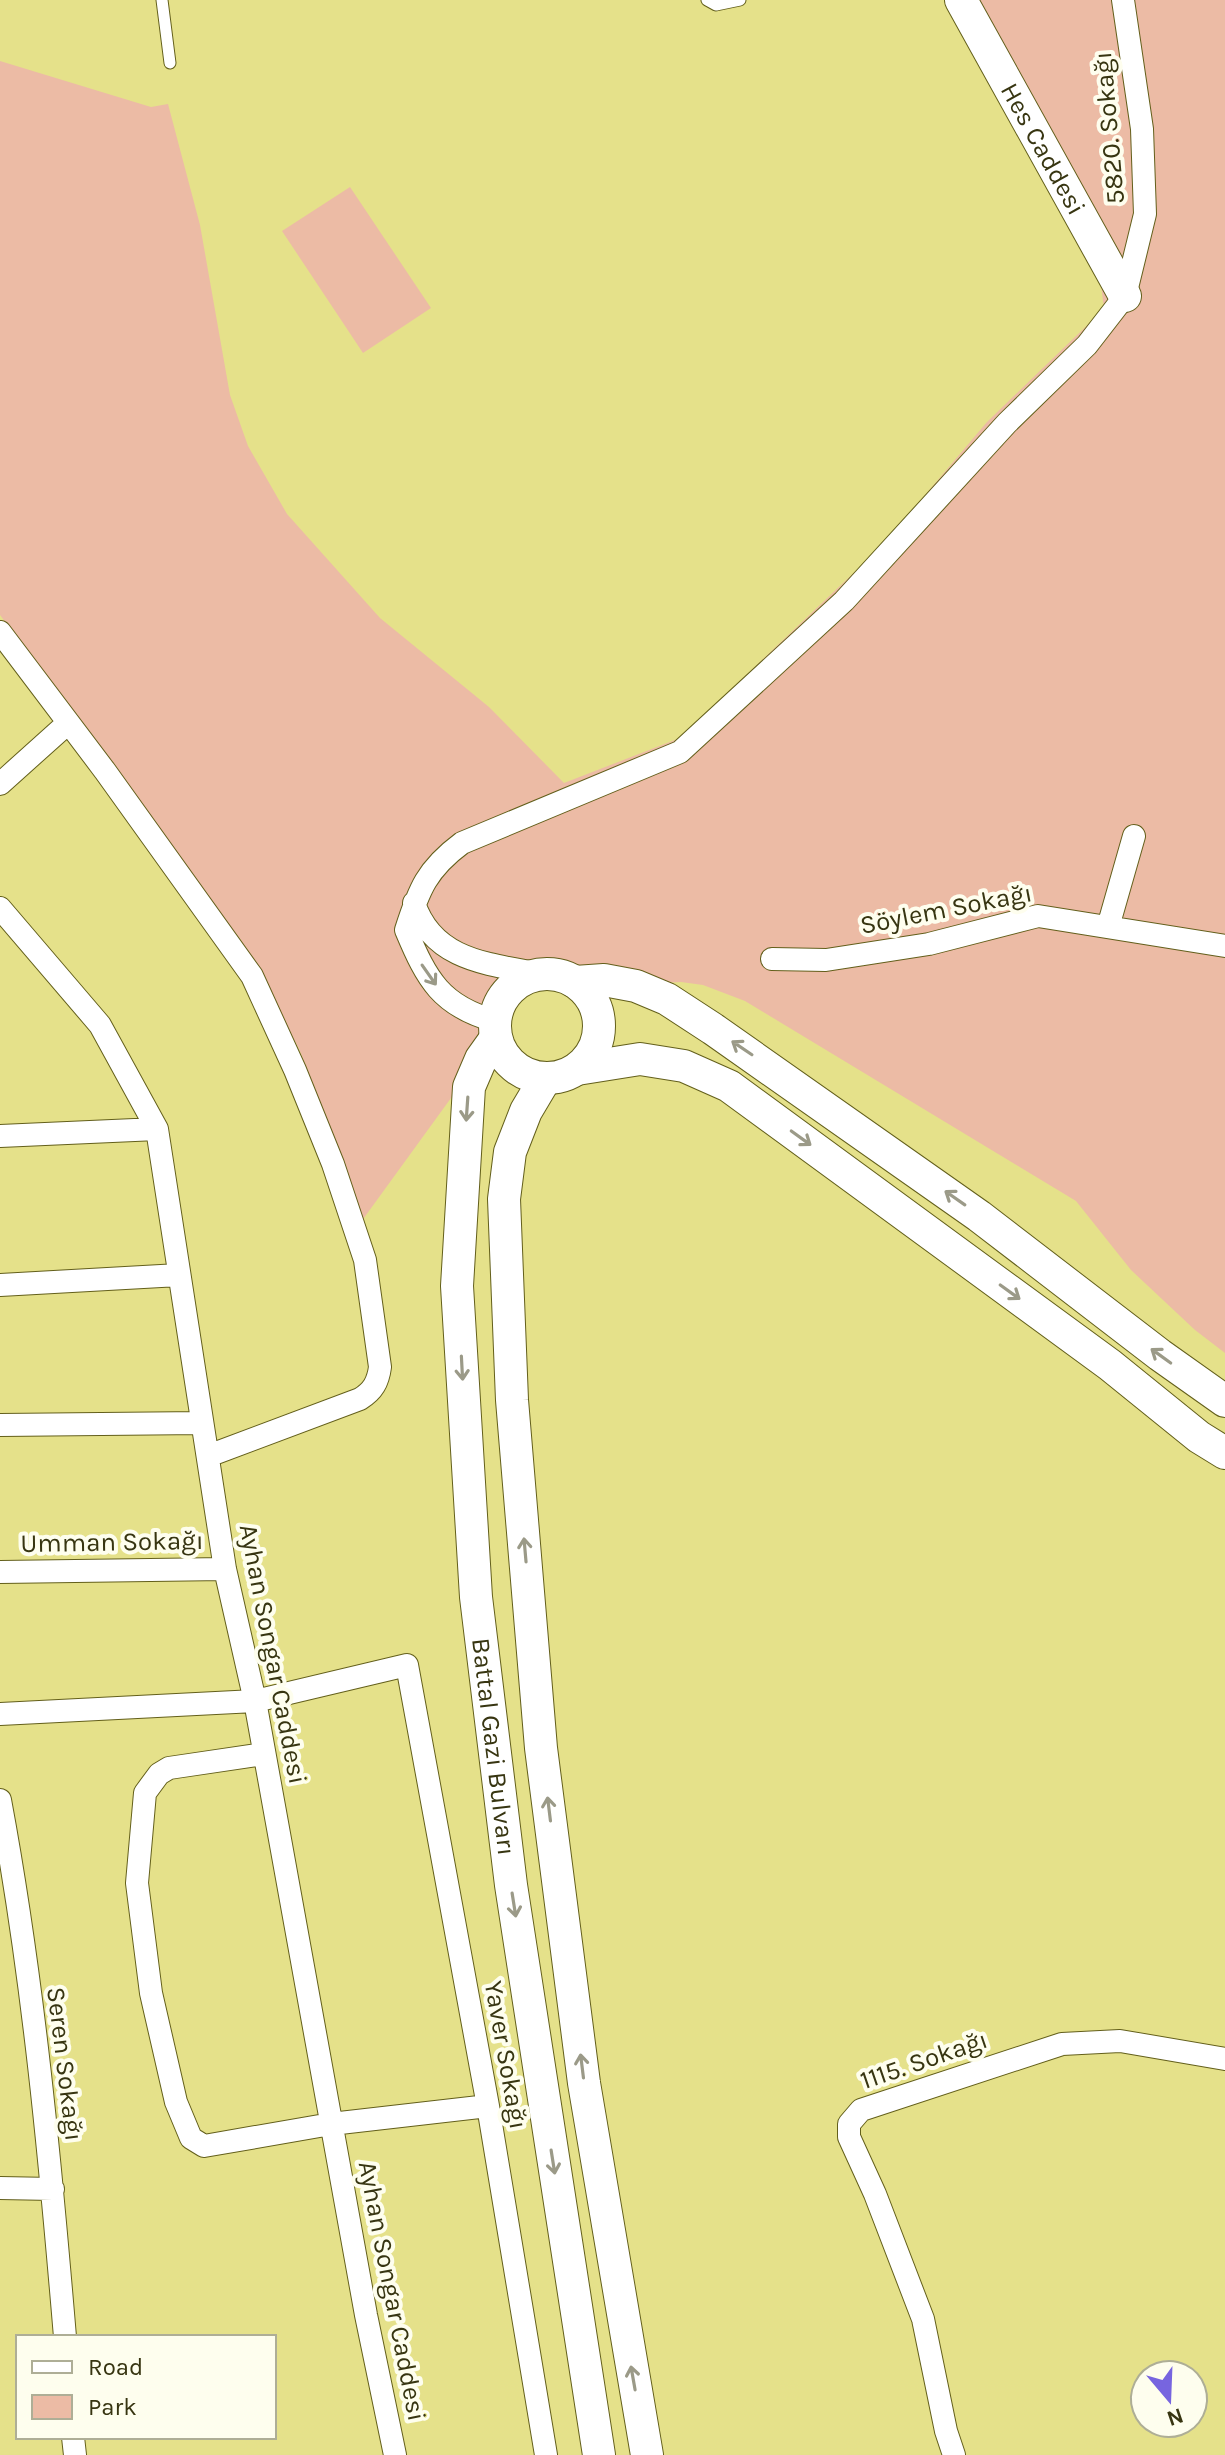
<svg xmlns="http://www.w3.org/2000/svg" width="1225" height="2455" font-family="Karla,sans-serif">
  <rect width="100%" height="100%" fill="#e5e18a"/>
  <path fill="#ecbba5" d="M947 0H1225V1353L1195 1330 1131 1270 1076 1201 745 1001 703 985 681 982 639 984 544 970 361 1222 323 1109 299 1049 241 940 202 892 0 615V61L151 107 168 104 200 225 230 395 248 446 287 514 380 618 489 707 564 783 680 738 882 546 987 422 1104 309 1101 284Z
    M350 187 431 308 363 353 282 231Z"/>
  <g fill="none" stroke-linecap="round" stroke-linejoin="round">
    <defs>
      <path id="lane" d="M162 0 170 63
        M707 0 716 5 740 0"/>
      <path id="street" d="M0 632 105 771 252 976 295 1070 333 1164 365 1260 380 1367C378 1382 373 1391 360 1399L208 1456
        M0 784 68 723
        M414 903C433 961 489 964 541 974
        M0 908 100 1025 157 1129 225 1569 255 1701 366 2315 395 2455
        M1108 927 1134 836
        M772 959 826 960 929 944 1038 916 1225 946
        M495 1021C441 1006 427 980 406 930 419 889 427 869 462 843L680 752 844 601 1007 423 1087 345 1125 296 1145 214 1142 129 1123 0
        M0 1136 157 1129
        M0 1285 179 1275
        M0 1425 202 1423
        M0 1572 225 1569
        M0 1714 255 1701 407 1665 488 2106 546 2455
        M264 1754 169 1768 159 1774 145 1793 137 1883 151 1993 176 2102 191 2138 204 2146 331 2124 488 2106
        M0 1800C33 1977 50 2158 65 2337
        M0 2188 53 2189
        M73 2437 75 2455
        M954 2455 946 2431 923 2319 875 2194 849 2137V2124L861 2110 1062 2044 1120 2041 1225 2059"/>
      <g id="secondary">
        <path id="s1" d="M961 0 1125 296"/>
        <circle cx="547" cy="1026" r="52"/>
        <path d="M575 982 604 980 636 986 667 999 713 1029 979 1216 1160 1355 1225 1401"/>
        <path id="s2" d="M496 1038 481 1059 469 1087 457 1286 476 1597 511 1885 599 2455"/>
        <path d="M577 1069 640 1059 684 1066 729 1086 1110 1365 1199 1437 1225 1453"/>
        <path d="M545 1079 526 1111 510 1152 504 1199 512 1400 541 1748 584 2083 647 2455"/>
      </g>
    </defs>
    <use href="#lane" stroke="#635f1b" stroke-width="13"/>
    <use href="#street" stroke="#635f1b" stroke-width="24"/>
    <use href="#secondary" stroke="#635f1b" stroke-width="34"/>
    <use href="#lane" stroke="#fff" stroke-width="11"/>
    <use href="#street" stroke="#fff" stroke-width="22"/>
    <use href="#secondary" stroke="#fff" stroke-width="32"/>
  </g>
  <defs><path id="oneway-shaft" d="M-6 0H5M1.5-3L5.5 0L1.5 3" fill="none" stroke-width="1.6" stroke-linecap="round" stroke-linejoin="round" transform="scale(2)"/></defs>
  <g stroke="#9b9a88">
    <use href="#oneway-shaft" transform="translate(429 975) rotate(55)"/>
    <use href="#oneway-shaft" transform="translate(742 1048) rotate(-146)"/>
    <use href="#oneway-shaft" transform="translate(467 1109) rotate(94)"/>
    <use href="#oneway-shaft" transform="translate(801 1138) rotate(36)"/>
    <use href="#oneway-shaft" transform="translate(955 1198) rotate(-145)"/>
    <use href="#oneway-shaft" transform="translate(1010 1292) rotate(36)"/>
    <use href="#oneway-shaft" transform="translate(1161 1356) rotate(-144)"/>
    <use href="#oneway-shaft" transform="translate(462 1368) rotate(87)"/>
    <use href="#oneway-shaft" transform="translate(525 1550) rotate(-95)"/>
    <use href="#oneway-shaft" transform="translate(549 1809) rotate(-97)"/>
    <use href="#oneway-shaft" transform="translate(514 1905) rotate(81)"/>
    <use href="#oneway-shaft" transform="translate(582 2066) rotate(-97)"/>
    <use href="#oneway-shaft" transform="translate(553 2162) rotate(81)"/>
    <use href="#oneway-shaft" transform="translate(633 2378) rotate(-100)"/>
  </g>
  <g text-anchor="middle" dominant-baseline="central" stroke-width="8" stroke-linejoin="round" paint-order="stroke">
    <g font-size="26" fill="#373511" stroke="#fefeee">
      <text transform="translate(1109 128) rotate(-95)">5820. Sokağı</text>
      <text stroke="none"><textPath href="#s1" startOffset="170">Hes Caddesi</textPath></text>
      <text transform="translate(946 909) rotate(-11)">Söylem Sokağı</text>
      <text transform="translate(112 1542) rotate(-1)">Umman Sokağı</text>
      <text transform="translate(273 1654) rotate(79)">Ayhan Songar Caddesi</text>
      <text stroke="none"><textPath href="#s2" startOffset="718">Battal Gazi Bulvarı</textPath></text>
      <text transform="translate(506 2055) rotate(80)">Yaver Sokağı</text>
      <text transform="translate(924 2060) rotate(-19)">1115. Sokağı</text>
      <text transform="translate(65 2064) rotate(83)">Seren Sokağı</text>
      <text transform="translate(392 2291) rotate(79)">Ayhan Songar Caddesi</text>
    </g>
  </g>
  <rect x="16" y="2335" width="260" height="104" fill="#fefeee" stroke="#aeae96" stroke-width="2"/>
  <rect x="32" y="2361" width="40" height="12" fill="#ffffff" stroke="#aeae96" stroke-width="2"/>
  <text x="88" y="2375" font-size="24" fill="#373511">Road</text>
  <rect x="32" y="2395" width="40" height="24" fill="#ecbba5" stroke="#aeae96" stroke-width="2"/>
  <text x="88" y="2415" font-size="24" fill="#373511">Park</text>
  <g transform="translate(1169 2399) rotate(161)"><circle r="38" fill="#fefeee" stroke="#aeae96" stroke-width="2"/>
  <path d="M0-6L14 30L0 20L-14 30Z" fill="#7765df"/>
  <text y="-12" font-size="22" font-weight="bold" text-anchor="middle" fill="#373511">N</text>
  </g>
</svg>
